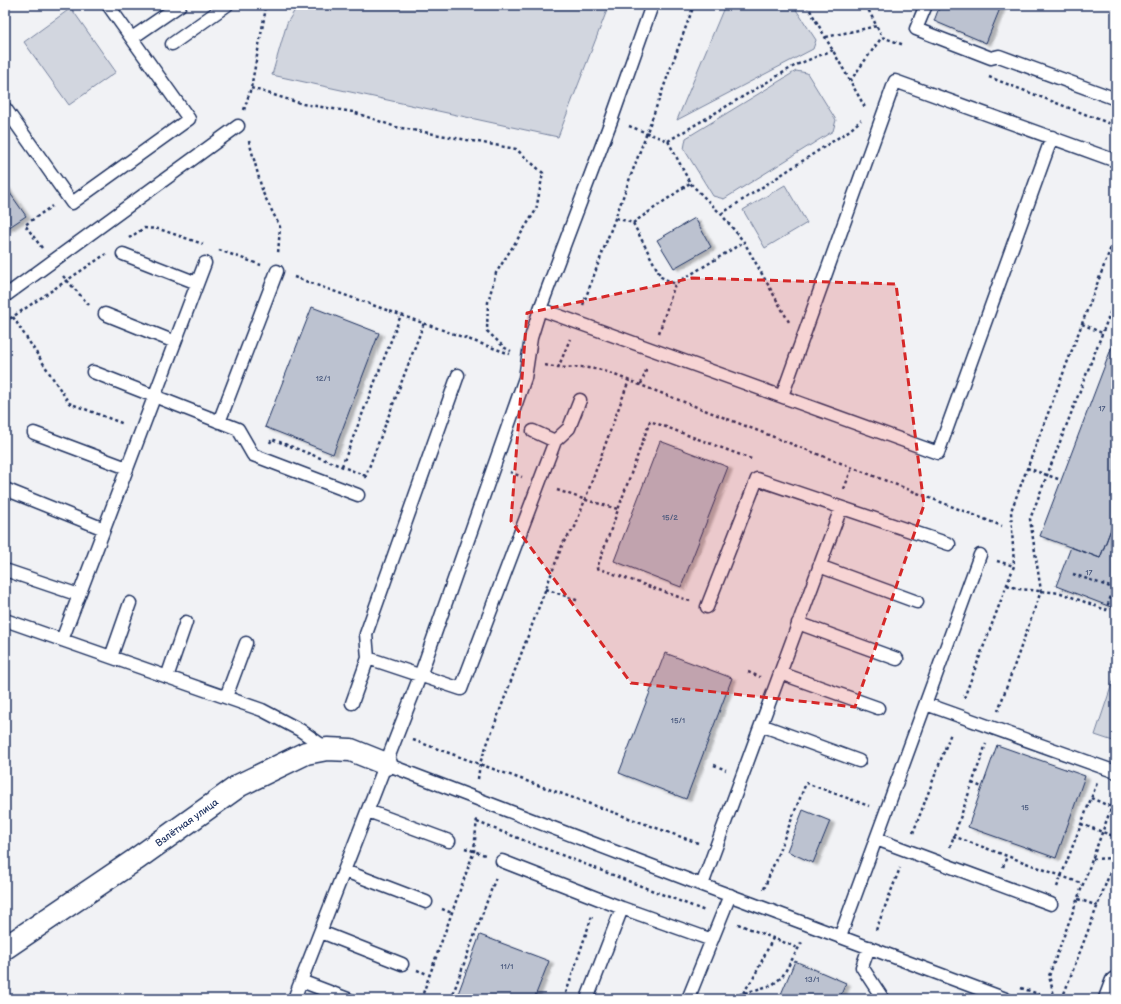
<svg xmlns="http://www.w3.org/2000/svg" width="1121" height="1004" font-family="'Balsamiq Sans',sans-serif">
  <defs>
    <filter id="shadow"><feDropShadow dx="4.5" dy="2.5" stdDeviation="1" flood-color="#0004"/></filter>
  </defs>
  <rect width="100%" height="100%" fill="#f1f2f5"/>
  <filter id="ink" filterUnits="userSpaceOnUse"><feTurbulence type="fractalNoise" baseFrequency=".025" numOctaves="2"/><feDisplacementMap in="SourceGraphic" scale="8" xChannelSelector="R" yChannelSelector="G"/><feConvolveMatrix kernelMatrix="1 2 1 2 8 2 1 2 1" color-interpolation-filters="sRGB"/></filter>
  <g filter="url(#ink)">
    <path fill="#d2d6df" stroke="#76829e" d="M298 5H609L558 137 272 75 287 23Z
      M725 5H793L816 40 813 49 677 120Z
      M71 8 116 72 69 105 24 42Z
      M796 71 807 73 836 120 833 131 724 199 713 196 684 149 686 138Z
      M785 185 807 223 765 248 743 210Z
      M1116 672V742L1095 735Z"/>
    <path fill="#bcc2d0" stroke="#1b2f5e" filter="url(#shadow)" d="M940 5H998L1001 6 986 43 934 21Z
      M5 186 26 216 5 230Z
      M695 218 711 247 674 268 657 240Z
      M312 307 379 333 333 454 265 427Z
      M1116 336V516L1100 558 1040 536Z
      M660 441 728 467 681 587 614 561Z
      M1116 516V609L1056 586 1071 547 1100 558Z
      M665 653 732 678 686 799 619 773Z
      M997 745 1085 776 1056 858 968 827Z
      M803 810 830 821 813 863 787 851Z
      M480 935 549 961 534 999H456Z
      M795 961 846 983 839 999H779Z"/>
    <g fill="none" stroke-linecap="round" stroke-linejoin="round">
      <defs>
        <path id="lane" d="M926 5 916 29 991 58 999 56 1116 99
          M132 38 180 5
          M172 44 227 5
          M5 108 72 203 189 119 108 5
          M123 254 197 283
          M5 296 238 126
          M540 309 938 453 1052 137
          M105 314 175 342
          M93 372 238 429 253 455 358 495
          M782 396 895 81 1116 161
          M219 422 277 271
          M533 431 555 441
          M34 433 127 468
          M5 489 104 529
          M819 566 917 602
          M5 570 79 595
          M707 607 757 479 949 544
          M5 620 262 710 300 730 327 749
          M798 623 897 659
          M62 640 205 263
          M111 657 130 603
          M368 658 461 689 555 441 569 428 580 400
          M780 673 878 708
          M167 677 186 622
          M226 697 246 643
          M352 703 368 658 366 634 458 375
          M926 704 1116 772
          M761 725 859 761
          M386 764 702 885 1006 999
          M368 811 449 841
          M876 839 1051 904
          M502 861 622 908 712 940
          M345 871 426 902
          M702 885 841 508
          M321 932 402 964
          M840 937 980 555
          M869 947 862 967 883 999
          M301 981 348 999
          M294 999 420 676 525 378 531 338 540 309 611 121 652 5
          M587 999 622 908
          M688 999 730 895"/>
        <g id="street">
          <path id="s1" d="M5 948 135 860 240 785 306 753 327 749 351 750 386 764"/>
        </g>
        <path id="secondary" d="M1110 999 1116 983"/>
      </defs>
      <use href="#lane" stroke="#1b2f5e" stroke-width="15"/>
      <use href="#street" stroke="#1b2f5e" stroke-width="25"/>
      <use href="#secondary" stroke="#1b2f5e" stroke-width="25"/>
      <path stroke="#1b2f5e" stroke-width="2.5" stroke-dasharray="3 3" stroke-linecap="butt" d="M807 5 866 109
        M866 5 882 37 904 45
        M826 37 877 26
        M989 77 1116 126
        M850 81 882 37
        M251 88 303 104 353 112 396 127 516 149 543 173 536 210 496 273 488 302 487 331 505 348 511 351
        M244 110 251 88 265 13 264 5
        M629 126 668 141 690 183 721 214 744 242 789 322
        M249 141 263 193 280 227 278 254
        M668 141 796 65 833 50
        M721 214 850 130 861 120
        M616 218 633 223 661 277 675 284
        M633 223 690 183
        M129 238 144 228 159 229 203 244
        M42 248 25 225 52 206
        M219 250 261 265
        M63 276 89 305
        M294 277 510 354
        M583 305 694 5
        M13 317 69 403 124 424
        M5 322 106 254
        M1082 324 1102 333
        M659 333 675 284 744 242
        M545 365 558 368 581 367 602 370 1002 526
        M558 368 570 339
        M641 384 647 368
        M270 443 272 439 366 476
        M342 466 401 315
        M1027 468 1061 480
        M510 472 522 477
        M365 478 424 323
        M844 489 852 468
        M557 490 586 500 618 509
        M997 561 1014 566
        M1073 574 1116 589
        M1007 585 1019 589 1061 593 1106 610 1116 582
        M546 589 579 601
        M690 601 597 568 650 421 754 460
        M748 672 760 677
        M964 698 1014 566 1011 511 1116 234
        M998 711 1041 591 1030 519 1116 298
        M413 740 698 843
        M714 765 726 770
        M478 779 480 763 563 543 575 527 629 380
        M972 783 982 787
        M1091 798 1116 809
        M477 822 705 911
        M1081 824 1116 837
        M913 833 951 733
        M953 836 1083 884
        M950 847 986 744
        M465 848 485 855
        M1093 859 1116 858
        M1003 867 1007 856
        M1057 887 1097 783
        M764 889 806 783 869 806
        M1078 899 1098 906
        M442 909 452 913
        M738 924 798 948
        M876 930 900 868
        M417 970 430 975
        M1021 988 1053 999
        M743 993 754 977 773 938
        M421 999 474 851 477 818
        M451 999 496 877
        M564 999 592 916
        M728 999 731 997 772 985 782 977 802 942
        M1055 999 1049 976 1116 795
        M1062 999 1116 857"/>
      <use href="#lane" stroke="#fff" stroke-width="12"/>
      <use href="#street" stroke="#fff" stroke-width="22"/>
      <use href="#secondary" stroke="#fff" stroke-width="22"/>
    </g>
  </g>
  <path fill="#d62828" fill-opacity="0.2" stroke="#d62828" stroke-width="3" stroke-dasharray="8 5" stroke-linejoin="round" d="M692 278 896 284 924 505 855 707 631 683 511 521 527 313Z"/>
  <g text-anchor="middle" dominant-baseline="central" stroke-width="3.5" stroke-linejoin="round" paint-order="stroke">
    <g font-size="8" fill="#43547a">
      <text x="323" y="378">12/1</text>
      <text x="1102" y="408">17</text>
      <text x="670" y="517">15/2</text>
      <text x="1089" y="572">17</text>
      <text x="678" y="720">15/1</text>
      <text x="1025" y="807">15</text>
      <text x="507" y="966">11/1</text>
      <text x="812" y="979">13/1</text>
    </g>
    <g font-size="10" fill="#1b2f5e" stroke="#fff">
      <text stroke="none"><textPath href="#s1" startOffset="221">Взлётная улица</textPath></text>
    </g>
  </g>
  <rect width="1121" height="1004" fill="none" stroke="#fff" stroke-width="20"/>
  <rect x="10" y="10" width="1101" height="984" fill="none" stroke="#1b2f5e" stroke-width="1.5" filter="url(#ink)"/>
</svg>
